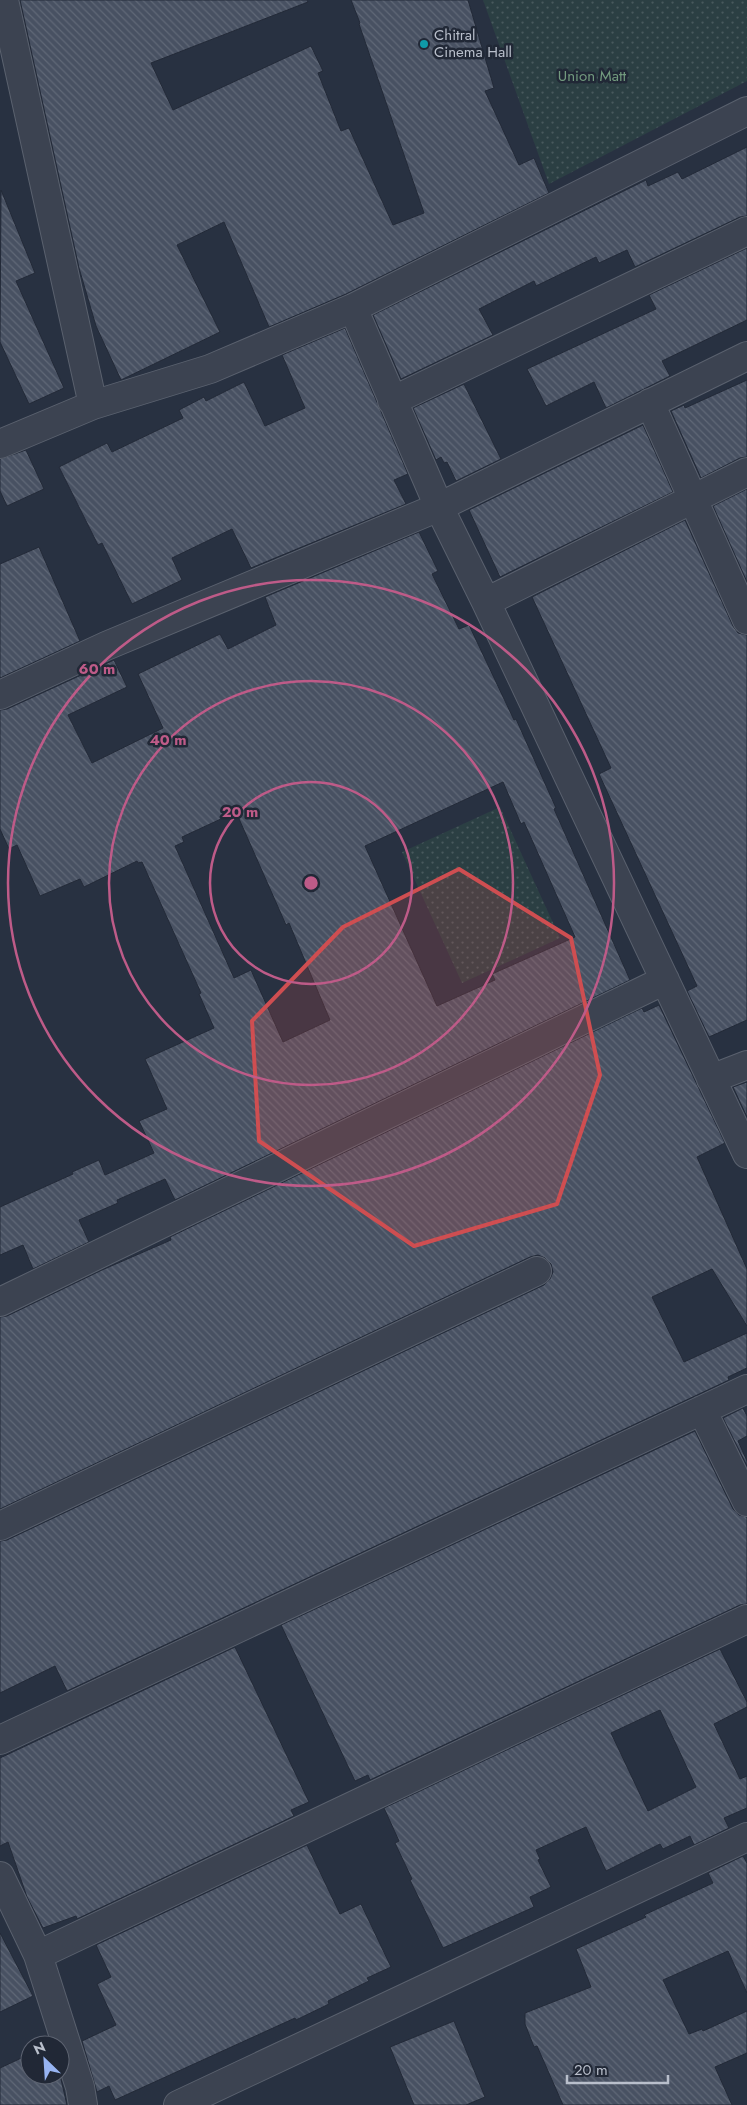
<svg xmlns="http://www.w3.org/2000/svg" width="747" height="2105" font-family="Jost,sans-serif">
  <defs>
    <pattern id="park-dots" width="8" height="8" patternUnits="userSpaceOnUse" patternTransform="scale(1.25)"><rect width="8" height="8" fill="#2b3f43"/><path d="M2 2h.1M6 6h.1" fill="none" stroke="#48595d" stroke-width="1.8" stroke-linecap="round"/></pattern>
    <pattern id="building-back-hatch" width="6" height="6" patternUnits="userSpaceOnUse" patternTransform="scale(1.25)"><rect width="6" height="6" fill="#485162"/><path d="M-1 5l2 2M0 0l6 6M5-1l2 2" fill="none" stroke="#606877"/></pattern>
  </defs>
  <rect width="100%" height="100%" fill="#283141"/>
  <path fill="url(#park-dots)" d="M483 0H747V81L549 184Z
    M500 807 560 938 462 983 402 852Z"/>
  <path fill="url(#building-back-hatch)" stroke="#232a38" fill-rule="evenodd" d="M20 0H307L308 2 151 63 173 110 311 46 323 71 318 73 341 131 349 128 393 225 424 213 359 24 360 23 351 0H468L494 88 485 91 519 165 534 158 549 193 346 294 269 327 224 222 177 245 220 332 121 380 96 326 79 268Z
    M747 147V216L740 217 635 267 627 250 599 263 596 257 536 286 534 281 479 309 493 335 401 379 373 315 646 180 648 186 678 172 682 179Z
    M1 190 35 273 16 281 64 388 29 404 0 342Z
    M747 248V320L662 361 670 376 606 408 594 382 546 406 527 369 656 309 649 295Z
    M345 328 408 474 394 480 406 504 251 568 232 529 172 558 182 580 132 604 102 543 98 545 59 467 107 443 112 452 183 418 179 410 204 397 206 401 244 382 265 426 305 408 282 355Z
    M747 380V457L740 458 701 478 671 411 684 405 685 408Z
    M464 384 501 459 456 481 447 462 444 463 441 457 436 460 413 408Z
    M643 425 673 492 500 577 469 510Z
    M26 450 44 489 7 506 0 491V459Z
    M747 489V582L713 506Z
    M685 520 733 626 738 633 747 635V1020L709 1037 687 991 697 986 599 774 611 768 532 597Z
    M419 532 438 571 432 574 459 629 469 625 514 720 516 719 556 808 554 809 630 980 175 1200 165 1179 117 1200 118 1203 79 1220 89 1242 33 1269 23 1245 0 1255V1207L73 1174 72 1172 99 1160 105 1175 154 1153 139 1121 167 1109 145 1059 214 1028 199 994 201 993 142 862 138 863 137 861 84 887 80 879 40 896 17 845 9 849 0 829V710L7 709 114 660 127 687 68 715 92 763 163 728 138 674 220 634 228 649 276 625 265 597ZM503 782 521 824 524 822 575 937 492 974 495 980 437 1006 365 846ZM236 812 286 925 289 923 330 1020 283 1042 251 970 234 978 175 846 184 842 182 837Z
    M39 547 80 641 0 678V564Z
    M659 1005 725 1143 697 1157 747 1269V1326L712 1269 652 1297 684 1362 747 1333V1368L728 1377 729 1380 67 1691 55 1666 0 1693V1541L7 1540 544 1285 550 1279 553 1272 551 1264 545 1258 538 1255 530 1257 0 1509V1317L7 1316 102 1270 171 1240 170 1237 642 1008 644 1012Z
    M747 1082V1117L733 1087Z
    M743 1408 747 1416V1436L738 1441 747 1461V1466L723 1418Z
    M695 1431 733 1509 739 1515 747 1517V1604L740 1605 370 1780 368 1775 355 1781 281 1625Z
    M235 1647 309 1802 291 1810 294 1816 77 1919 76 1916 43 1928 27 1897 8 1842 0 1846V1758Z
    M720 1649 747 1702V1707L714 1724 740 1779 747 1776V1808L724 1818 729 1828 694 1845 690 1836 663 1849 660 1844 606 1871 586 1827 536 1850 540 1859 538 1860 551 1887 530 1897 534 1907 443 1948 410 1880 412 1879 395 1843 399 1841 384 1808ZM660 1710 696 1787 648 1811 611 1733Z
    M307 1845 340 1914 361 1904 391 1967 367 1978 369 1981 328 2001 329 2004 296 2020 295 2018 115 2100 109 2086 97 2092 82 2041 116 2025 97 1984 111 1977 96 1945Z
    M743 1856 747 1863V1993L728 1951 663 1980 689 2034 702 2029 703 2031 747 2011V2053L715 2067 732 2105H563L537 2046 534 2047 525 2024V2013L591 1987 576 1949 646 1917 644 1915 713 1883 708 1873Z
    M0 1933 33 1996 0 2012Z
    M454 2021 485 2097 466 2105H414L390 2047Z
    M30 2054V2075H60L67 2105H0V2068Z"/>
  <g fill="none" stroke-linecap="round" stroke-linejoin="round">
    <defs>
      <path id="street" d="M4 0 93 405
        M353 308 439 507 486 602 747 1154
        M392 401 747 231
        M650 403 747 620
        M0 444 93 405 210 369 353 308 747 111
        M486 602 747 472
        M0 695 106 646 439 507 747 356
        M711 1079 747 1065
        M0 1302 665 980
        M702 1410 747 1502
        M0 1526 537 1271
        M0 1740 747 1389
        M0 1876 38 1955 80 2087 83 2105
        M38 1955 747 1619
        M178 2105 747 1837"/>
    </defs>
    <use href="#street" stroke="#5a616e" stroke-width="30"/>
    <use href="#street" stroke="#3c4351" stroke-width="28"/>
  </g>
  <path fill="#cf4e51" fill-opacity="0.2" stroke="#cf4e51" stroke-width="4" stroke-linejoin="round" d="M459 869 571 938 600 1075 557 1204 414 1246 259 1141 252 1021 343 927Z"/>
  <g fill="none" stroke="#be5b88" stroke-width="2.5">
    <circle cx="311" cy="883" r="101"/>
    <circle cx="311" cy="883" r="202"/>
    <circle cx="311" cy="883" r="303"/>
  </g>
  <circle fill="#0f9aa8" stroke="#212836" stroke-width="2" cx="424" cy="44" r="5"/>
  <g text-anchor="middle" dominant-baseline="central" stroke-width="5" stroke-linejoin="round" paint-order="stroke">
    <g font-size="15" fill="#b9bfcb" stroke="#212836" text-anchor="start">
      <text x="434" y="35">Chitral<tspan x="434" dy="17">Cinema Hall</tspan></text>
    </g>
    <g font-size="15" fill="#729a7e" stroke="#212836">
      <text x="592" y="76">Union Matt</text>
    </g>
  </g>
  <circle cx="311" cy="883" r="8" fill="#be5b88" stroke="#212836" stroke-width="2.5"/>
  <g font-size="15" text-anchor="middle" font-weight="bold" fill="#be5b88" stroke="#212836" stroke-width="5" stroke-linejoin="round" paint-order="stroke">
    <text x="97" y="674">60 m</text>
    <text x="168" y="745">40 m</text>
    <text x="240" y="817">20 m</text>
  </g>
  <g transform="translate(45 2060) rotate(335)"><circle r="24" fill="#212836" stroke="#5e6472"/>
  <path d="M0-4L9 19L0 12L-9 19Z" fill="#97b4f2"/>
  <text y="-8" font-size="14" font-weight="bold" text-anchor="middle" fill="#b9bfcb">N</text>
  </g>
  <path d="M567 2075v8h101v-8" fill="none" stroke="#b9bfcb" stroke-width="2.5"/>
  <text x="574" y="2075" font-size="15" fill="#b9bfcb" stroke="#212836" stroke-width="4" paint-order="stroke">20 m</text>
</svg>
